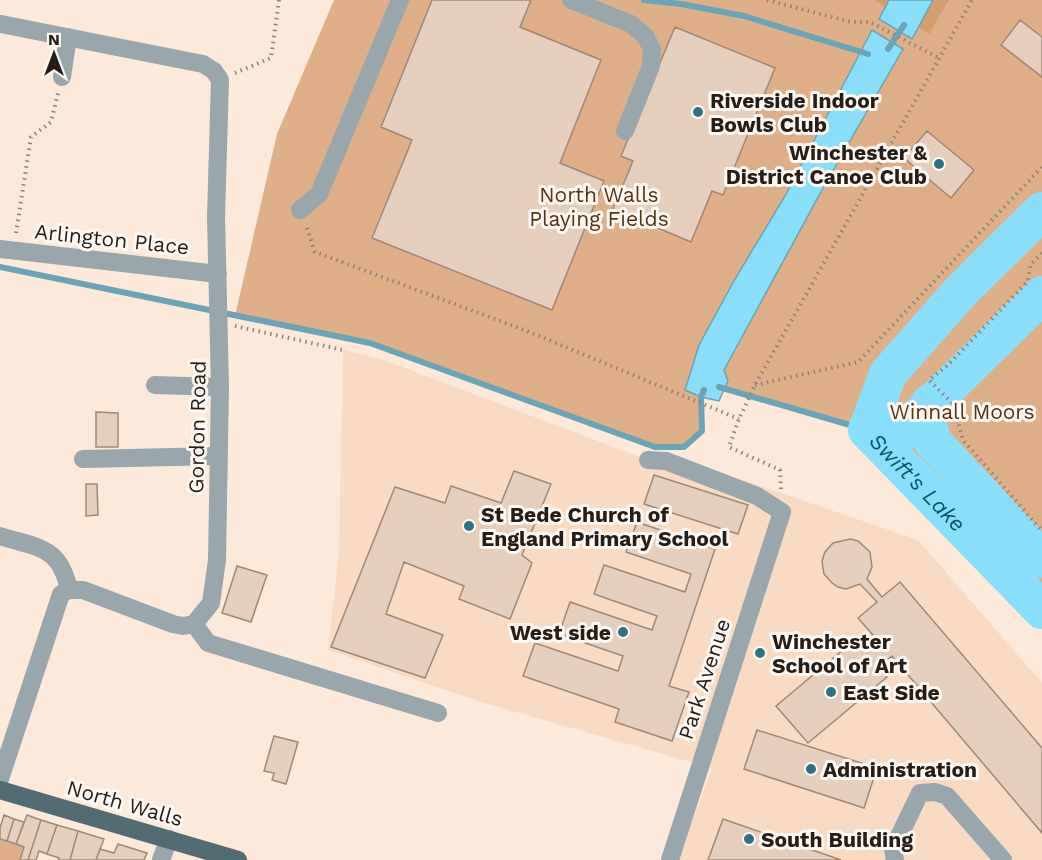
<svg xmlns="http://www.w3.org/2000/svg" width="1042" height="860" font-family="'Work Sans',sans-serif">
  <rect width="100%" height="100%" fill="#fce9da"/>
  <path fill="#f9dbc3" d="M343 350 381 359 648 460 667 454 918 540 1042 683V860H678L712 768 481 702 328 650 339 553Z"/>
  <path fill="#dfb088" d="M334 0H1042V610L867 430 707 384 701 397 702 431 684 447H655L370 343 235 316 277 134Z
    M0 839 24 847 20 860H0Z"/>
  <path fill="#d59e6f" d="M874 0H949L929 34Z"/>
  <path fill="#89def9" stroke="#6ba4b5" stroke-width="1.5" d="M889 0H933L912 39 879 19Z
    M872 30 903 49 828 179 724 370 728 381 719 401 701 397 685 390 699 345 735 279 785 196Z"/>
  <g fill="none" stroke-linecap="round" stroke-linejoin="round">
    <path stroke="#6ba4b5" stroke-width="6" d="M644 0 681 4 744 16 868 54
      M888 49 904 25
      M0 267 370 343 655 447H684L702 431 701 397 704 390
      M719 387 867 430"/>
    <g stroke="#89def9" stroke-width="38">
      <path id="s1" d="M1042 211 961 291 888 374 867 430 1042 610"/>
      <path d="M929 404 928 424 932 441 1042 559"/>
      <path d="M886 448 1042 295"/>
    </g>
  </g>
  <path fill="#e5cebb" stroke="#9e8876" stroke-width="1.5" d="M432 0H531L520 27 601 60 560 163 604 181 552 310 372 238 412 140 381 127Z
    M1020 20 1042 37V77L1001 45Z
    M675 27 775 68 723 195 712 191 691 242 613 209 633 161 621 156Z
    M927 131 974 170 951 198 904 158Z
    M96 412 118 413V447H96Z
    M514 471 551 484 522 555 532 563 510 619 459 599 464 586 404 562 386 614 443 635 425 678 331 647 395 487 445 503 451 486 501 503Z
    M654 475 748 505 738 534 644 504Z
    M86 484H97L98 515 86 516Z
    M637 522 715 549 669 686 689 692 672 741 615 722 619 709 523 676 535 643 618 671 623 656 559 634 570 602 652 630 657 616 594 594 604 565 685 592 691 574 626 552Z
    M850 539 858 541 870 552 872 567 867 579 882 597 900 582 1042 748V833L892 656 878 668 887 677 808 743 776 706 850 644 855 650 873 635 858 618 877 602 860 584 846 589 838 587 832 583 824 574 822 561 825 552 833 543Z
    M237 566 267 575 251 622 222 613Z
    M757 730 877 768 864 808 744 769Z
    M274 736 298 742 286 784 272 780 274 773 264 771Z
    M4 815 14 819 7 841 0 839V828Z
    M27 815 41 820 28 860H20L24 847 16 844Z
    M14 819 24 822 16 844 7 841Z
    M723 819 841 860H708Z
    M41 820 57 825 47 854 39 851 36 860H28Z
    M57 825 78 831 70 860H58L59 858 47 854Z
    M78 831 104 839 96 860H70Z
    M118 844 147 853 144 860H96L100 849 114 853Z"/>
  <g fill="none" stroke-linecap="round" stroke-linejoin="round">
    <path stroke="#918378" stroke-width="4" stroke-dasharray="1.5 4.5" stroke-linecap="butt" d="M767 0 851 22H870L939 58
      M235 73 271 58 279 0
      M307 228 315 252 527 331 739 419
      M16 233 31 137 51 122 58 93
      M1042 253 1031 264 1027 282 949 364 929 380 953 404 963 440 1042 531
      M235 326 343 350
      M755 385 858 362 1042 167
      M781 489 780 470 729 447 739 419 755 385 972 0"/>
    <path stroke="#99a6ab" stroke-width="18" d="M571 0 631 24 645 36 652 49 651 66 625 131
      M62 77 68 37
      M300 210 319 194 400 0
      M0 249 218 274
      M155 385 220 387
      M83 459 219 456
      M648 460 666 461 757 496 782 512 670 860
      M0 536C38 548 60 546 69 590
      M194 624 208 643 438 713
      M0 779 61 594 69 590H83L173 624 183 626 194 624 211 603 217 560 220 387 216 217 220 80 214 71 203 64 1 24
      M161 860 169 839
      M895 860 893 849 920 793 935 792 947 796 1003 860"/>
    <path stroke="#536b73" stroke-width="18" d="M0 790 238 860"/>
  </g>
  <g fill="#307184" stroke="#fef9f5" stroke-width="2">
    <circle cx="698" cy="112" r="6"/>
    <circle cx="939" cy="164" r="6"/>
    <circle cx="469" cy="526" r="6"/>
    <circle cx="623" cy="632" r="6"/>
    <circle cx="760" cy="653" r="6"/>
    <circle cx="831" cy="692" r="6"/>
    <circle cx="811" cy="769" r="6"/>
    <circle cx="749" cy="839" r="6"/>
  </g>
  <g text-anchor="middle" dominant-baseline="central" stroke-width="6" stroke-linejoin="round" paint-order="stroke">
    <g font-size="21" font-weight="bold" fill="#251d16" stroke="#fef9f5" text-anchor="start">
      <text x="710" y="100">Riverside Indoor<tspan x="710" dy="24">Bowls Club</tspan></text>
      <text x="927" y="152" text-anchor="end">Winchester &amp;<tspan x="927" dy="24">District Canoe Club</tspan></text>
      <text x="481" y="514">St Bede Church of<tspan x="481" dy="24">England Primary School</tspan></text>
      <text x="611" y="632" text-anchor="end">West side</text>
      <text x="772" y="641">Winchester<tspan x="772" dy="24">School of Art</tspan></text>
      <text x="843" y="692">East Side</text>
      <text x="823" y="769">Administration</text>
      <text x="761" y="839">South Building</text>
    </g>
    <g font-size="21" fill="#58330e" stroke="#fef9f5">
      <text x="599" y="194">North Walls<tspan x="599" dy="24">Playing Fields</tspan></text>
      <text x="962" y="411">Winnall Moors</text>
    </g>
    <g font-size="21" fill="#251d16" stroke="#fef9f5">
      <text transform="translate(112 239) rotate(6)">Arlington Place</text>
      <text transform="translate(197 427) rotate(-89)">Gordon Road</text>
      <text transform="translate(704 679) rotate(-72)">Park Avenue</text>
      <text transform="translate(125 803) rotate(16)">North Walls</text>
    </g>
    <g font-size="22" font-style="italic" fill="#0a5567" stroke="#fef9f5">
      <text stroke="none"><textPath href="#s1" startOffset="357">Swift's Lake</textPath></text>
    </g>
  </g>
  <g transform="translate(54 54)" stroke="#fef9f5" stroke-width="4.5" paint-order="stroke">
  <path d="M0-4.5L10 22L0 15L-10 22Z" fill="#251d16"/>
  <text y="-9" font-size="16" font-weight="bold" text-anchor="middle" fill="#251d16">N</text>
  </g>
</svg>
